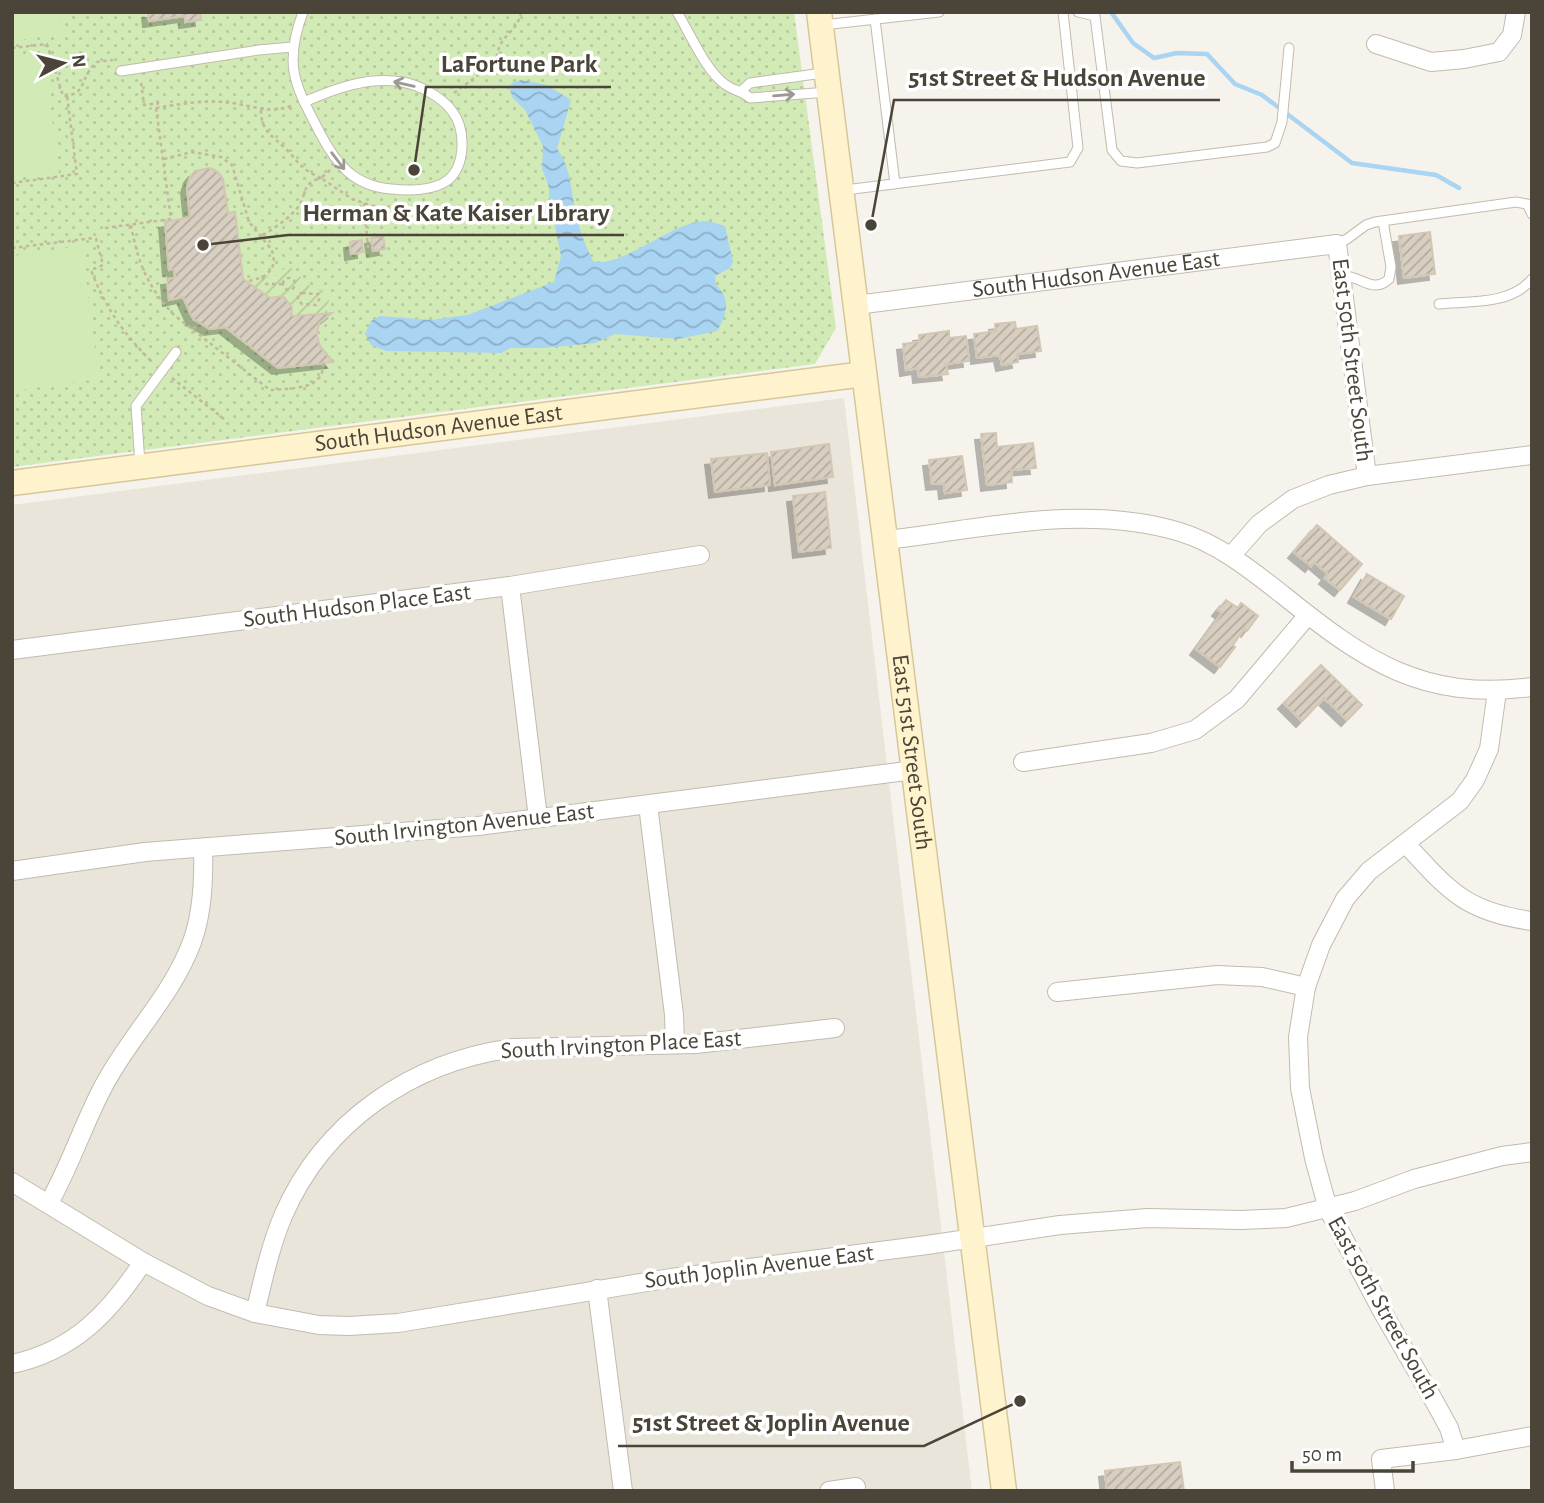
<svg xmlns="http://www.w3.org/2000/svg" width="1544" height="1503" font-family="'Alegreya Sans',sans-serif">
  <defs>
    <pattern id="park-dots" width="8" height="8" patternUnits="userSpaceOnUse" patternTransform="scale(1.75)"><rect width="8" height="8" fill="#d2eab5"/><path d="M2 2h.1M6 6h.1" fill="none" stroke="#b6ca9c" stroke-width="1.8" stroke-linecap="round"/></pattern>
    <pattern id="garden-furrows" width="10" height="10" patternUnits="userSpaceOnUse" patternTransform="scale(1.75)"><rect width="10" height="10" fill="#d2eab5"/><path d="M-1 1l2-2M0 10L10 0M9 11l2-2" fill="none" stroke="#b6ca9c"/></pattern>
    <pattern id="water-waves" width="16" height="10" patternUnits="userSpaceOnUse" patternTransform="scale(1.75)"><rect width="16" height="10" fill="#a9d4f2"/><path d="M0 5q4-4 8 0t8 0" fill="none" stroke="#8caec5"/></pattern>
    <pattern id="building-hatch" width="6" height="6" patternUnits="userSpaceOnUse" patternTransform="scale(1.75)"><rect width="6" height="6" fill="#d8cfc1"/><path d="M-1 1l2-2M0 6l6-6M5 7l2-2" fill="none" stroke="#b1aa9e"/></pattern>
    <filter id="shadow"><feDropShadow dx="-6" dy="6" stdDeviation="0" flood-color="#0004"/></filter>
  </defs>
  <rect width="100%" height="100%" fill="#f6f3ec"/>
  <path fill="#eae5da" d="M844 398 972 1491H12V505Z"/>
  <path fill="url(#park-dots)" d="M12 12H794L836 328 815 364 12 467Z"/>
  <path fill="url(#garden-furrows)" d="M290 267 312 288 325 291 328 294 329 301 325 313 294 316 291 315 292 306 283 296 276 295 270 298 251 284 270 274 276 276 285 268Z"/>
  <path fill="#d2eab5" d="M12 12H60L63 34 12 41Z
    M44 55 59 172 12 178V59Z
    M82 246 99 379 12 391V256Z"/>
  <path fill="url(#water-waves)" d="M521 80 547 85 571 100 557 149C572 168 571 195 577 219 581 234 586 247 593 261 619 270 672 222 704 221 711 221 718 224 725 226L733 262 730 268 715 276 716 285C731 298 727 315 717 331L678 339 615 334 595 343 544 348H510L501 353 386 351 371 345 365 334 371 321 380 316 431 320 467 315 554 282 561 256 549 196V187L542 169 543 146 525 110 513 98 509 88 512 83Z"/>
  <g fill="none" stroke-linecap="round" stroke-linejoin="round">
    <path stroke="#a9d4f2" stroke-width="4.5" d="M1111 12 1133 43 1154 58 1177 53 1207 54 1235 84 1262 95 1352 163 1436 175 1459 188"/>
  </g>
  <path fill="url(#building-hatch)" stroke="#d3c7b4" stroke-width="2" filter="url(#shadow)" d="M148 12H200L201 20 185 22V16L149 21Z
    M210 168 218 172 223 179 228 213 235 212 243 279 270 298 283 296 292 307 291 315 294 316 332 313 319 323 317 335 320 346 333 362 278 368 225 327 210 329 193 319 183 297 169 300 167 279 175 278 174 269 169 270 165 222 190 217 187 187 190 177 195 171Z
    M1430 232 1435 274 1404 278 1399 236Z
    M383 236 385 249 373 251 371 238Z
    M362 240 363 252 351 254 350 242Z
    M1015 322 1016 329 1037 326 1041 351 1017 354 1018 362 1002 365 1000 355 977 358 974 334 996 331 995 324Z
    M949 331V338L966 336 969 361 946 364 948 374 919 377 918 368 906 370 903 344 920 342 919 335Z
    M996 433 997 447 1033 443 1036 468 1011 470 1012 482 987 485 981 434Z
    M829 444 833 477 775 485 771 452Z
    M767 453 770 485 715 492 711 459Z
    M962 456 967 490 945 493 944 483 932 484 929 460Z
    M825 492 831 548 799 552 793 496Z
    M1317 525 1362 564 1340 590 1325 578 1328 574 1314 562 1311 566 1294 552Z
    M1367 574 1404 596 1391 619 1354 597Z
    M1226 600 1238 608 1241 603 1258 616 1247 631 1244 629 1233 645 1235 647 1220 667 1196 649 1222 613 1218 610Z
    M1321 665 1362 705 1347 720 1324 698 1302 721 1284 703Z
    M1180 1462 1184 1491H1107L1105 1471Z"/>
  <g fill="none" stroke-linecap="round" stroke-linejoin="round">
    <defs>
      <path id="lane" d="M303 12C283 66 295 85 320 133 336 164 354 186 391 189 408 191 434 191 448 180 466 165 466 129 452 111 441 96 419 85 402 82 368 76 334 89 304 102
        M677 12C690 33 706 72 726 85 734 91 741 90 750 98L828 92
        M1078 12 1095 16 1112 150 1121 161 1137 163 1267 147 1275 143 1282 122 1289 48
        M875 19 895 184
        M823 25 939 12
        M121 71 259 50 292 47
        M741 91 750 83 823 73
        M845 190 1070 162 1078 148 1063 12
        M1337 244 1347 239 1366 225 1375 222 1516 202 1527 204 1532 214
        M1341 276C1360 274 1372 295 1389 279L1391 267 1383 221
        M1439 304C1470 301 1511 305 1532 279
        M140 464 136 406 176 352"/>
      <g id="street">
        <path d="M1376 44 1431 62 1464 59 1499 52 1512 35 1516 12"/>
        <path id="s1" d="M856 305 1337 244 1367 476"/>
        <path d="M886 540C982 529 1084 503 1180 532 1219 544 1251 570 1283 595 1365 661 1422 701 1532 687"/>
        <path d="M1231 556 1259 524 1293 499 1329 485 1367 476 1532 455"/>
        <path d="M510 586 538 818"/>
        <path d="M12 650 510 586 700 555"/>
        <path d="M1023 762 1151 743 1195 730 1237 699 1308 615"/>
        <path d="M648 805 674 1015 675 1044"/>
        <path d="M1406 844C1449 891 1466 912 1532 921"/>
        <path d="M12 871 145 852 478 826 914 770"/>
        <path d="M1057 992 1217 975 1262 977 1306 987"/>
        <path d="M12 1182 143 1262 208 1296 255 1313 319 1325 349 1326 398 1323 671 1278 927 1245 1060 1225 1148 1218 1241 1220 1286 1218 1355 1201 1414 1179 1502 1156 1532 1152"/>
        <path d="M49 1203C70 1166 83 1125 103 1087 129 1037 172 996 192 942 203 912 204 879 203 848"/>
        <path d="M597 1289 623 1491"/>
        <path d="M255 1313C263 1280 270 1247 283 1216 324 1121 413 1061 514 1048L696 1044 835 1028"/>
        <path d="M12 1364C74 1351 110 1312 143 1262"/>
        <path d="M1456 1450 1449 1428 1437 1406 1382 1311 1328 1209 1314 1158 1300 1088 1298 1037 1306 987 1321 945 1345 899 1369 871 1460 801 1475 780 1489 749 1497 691"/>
        <path d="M829 1491 856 1487"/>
        <path d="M1385 1491 1381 1459 1456 1450 1532 1436"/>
      </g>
      <g id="secondary">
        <path id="s2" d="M819 12 1004 1491"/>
        <path id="s3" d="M12 483 864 374"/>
      </g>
    </defs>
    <use href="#lane" stroke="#c2bbae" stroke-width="11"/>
    <use href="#street" stroke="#c2bbae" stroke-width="20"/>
    <use href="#secondary" stroke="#d6c79b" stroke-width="27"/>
    <path stroke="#c4b79f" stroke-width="2.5" stroke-dasharray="3.5 3.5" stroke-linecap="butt" d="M521 12C517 36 496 32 496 67L521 68 548 64
      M12 48 47 44 63 96C88 95 79 77 97 62L113 60
      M454 93 485 70 496 67V75
      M156 108C180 104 208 99 232 103 254 106 270 114 291 106
      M261 110C261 132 273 136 287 150 300 164 302 170 321 178 300 184 308 194 298 207 289 219 274 228 262 236
      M164 159 192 152 221 157 232 165 249 222 272 250 274 261 272 269 263 277 249 281
      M330 170 321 178 352 199 376 207
      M12 183 77 174 67 96
      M364 203 368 248
      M131 225C138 263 147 286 174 315L270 390C289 388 325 391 323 363
      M105 228 171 219 156 108 158 103 144 105 141 82
      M12 248 93 238 96 239 103 265 91 270C106 309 123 333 153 363
      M262 277 266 284H283
      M283 284a6 6 0 1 1 12 0a6 6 0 1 1-12 0Z
      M302 293 318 294 320 298 316 305 302 304 298 300V294Z
      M193 329 198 322
      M172 378 224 419"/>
    <use href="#lane" stroke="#fff" stroke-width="9"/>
    <use href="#street" stroke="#fff" stroke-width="18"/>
    <use href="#secondary" stroke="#fff3cd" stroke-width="24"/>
  </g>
  <defs><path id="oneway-shaft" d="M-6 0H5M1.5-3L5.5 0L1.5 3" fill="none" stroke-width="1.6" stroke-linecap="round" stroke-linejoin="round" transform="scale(1.75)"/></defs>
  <g stroke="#9c9892">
    <use href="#oneway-shaft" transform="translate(404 84) rotate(-167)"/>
    <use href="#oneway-shaft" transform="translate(784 95) rotate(-5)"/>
    <use href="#oneway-shaft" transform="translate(338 161) rotate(53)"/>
  </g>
  <g text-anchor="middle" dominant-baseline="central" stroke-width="7" stroke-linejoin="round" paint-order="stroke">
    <g font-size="24" fill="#4b4439" stroke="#fff">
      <text stroke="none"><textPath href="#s1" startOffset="242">South Hudson Avenue East</textPath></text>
      <text transform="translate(1352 360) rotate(83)">East 50th Street South</text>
      <text stroke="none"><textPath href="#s3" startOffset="430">South Hudson Avenue East</textPath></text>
      <text transform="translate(357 606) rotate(-7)">South Hudson Place East</text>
      <text stroke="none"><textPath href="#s2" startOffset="746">East 51st Street South</textPath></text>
      <text transform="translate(464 825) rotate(-6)">South Irvington Avenue East</text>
      <text transform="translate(621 1045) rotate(-3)">South Irvington Place East</text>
      <text transform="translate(759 1267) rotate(-7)">South Joplin Avenue East</text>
      <text transform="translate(1383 1308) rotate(61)">East 50th Street South</text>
    </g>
  </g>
  <path fill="none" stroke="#4b4439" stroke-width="2.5" d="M414 170L426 87H611M871 225L894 100H1220M203 245L288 235H624M1020 1401L924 1446H618"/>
  <g fill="#4b4439" stroke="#fff" stroke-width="2.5">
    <circle cx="414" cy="170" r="7"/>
    <circle cx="871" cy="225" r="7"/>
    <circle cx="203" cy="245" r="7"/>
    <circle cx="1020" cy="1401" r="7"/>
  </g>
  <g font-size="26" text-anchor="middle" font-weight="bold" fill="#4b4439" stroke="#fff" stroke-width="7" stroke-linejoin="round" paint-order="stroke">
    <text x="519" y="72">LaFortune Park</text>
    <text x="1057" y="86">51st Street &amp; Hudson Avenue</text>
    <text x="456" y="221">Herman &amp; Kate Kaiser Library</text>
    <text x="771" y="1431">51st Street &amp; Joplin Avenue</text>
  </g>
  <rect width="1544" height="1503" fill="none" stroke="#4b4439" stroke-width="28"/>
  <g transform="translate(63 63) rotate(83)" stroke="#ffffff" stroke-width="5" paint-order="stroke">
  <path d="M0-5L12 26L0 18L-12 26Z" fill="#4b4439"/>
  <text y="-10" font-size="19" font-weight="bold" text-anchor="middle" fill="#4b4439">N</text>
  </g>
  <path d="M1292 1461v10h121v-10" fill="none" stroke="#4b4439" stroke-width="3.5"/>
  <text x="1302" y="1461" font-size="21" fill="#4b4439" stroke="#ffffff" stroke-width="5" paint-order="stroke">50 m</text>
</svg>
